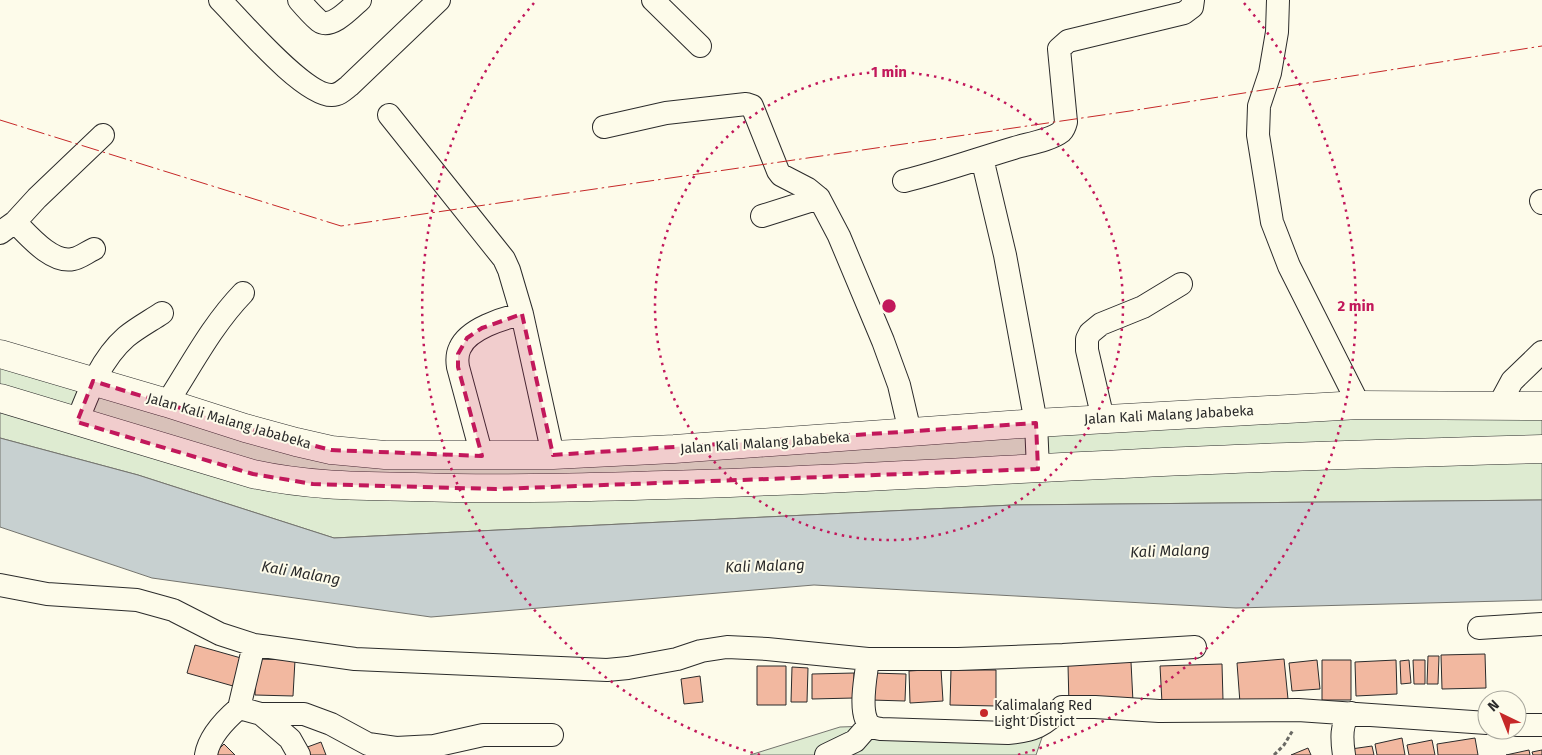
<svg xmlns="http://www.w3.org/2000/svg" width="1542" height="755" font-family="'Fira Sans',sans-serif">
  <rect width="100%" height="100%" fill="#fdfbea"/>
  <path fill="#deebd1" stroke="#74746e" d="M0 354 331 450 1542 406V500L1013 505 334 538 138 475 0 438Z
    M1048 720 1036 755H750L840 727Z"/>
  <path fill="#c7d0d0" stroke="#74746e" d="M0 438 138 475 334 538 1013 505 1542 500V600L1236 608 814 585 431 617 152 578 0 527Z"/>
  <path fill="#f2b8a0" stroke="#2b2b2b" d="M195 645 241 658 233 686 187 673Z
    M1485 654 1486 688 1442 689 1441 655Z
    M1428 656H1439L1438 684H1427Z
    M256 659 295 660 293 696 255 695Z
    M1284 659 1288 699 1240 703 1237 663Z
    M1317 660 1320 689 1292 691 1289 663Z
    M1322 660H1351V700H1322Z
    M1396 660 1397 694 1356 696 1355 662Z
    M1409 660 1411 683 1401 684 1400 661Z
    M1413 660H1425V684H1414Z
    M1131 662 1133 702 1069 705 1068 665Z
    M1222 664 1223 700 1162 703 1160 666Z
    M757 666H786V705H757Z
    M792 667 808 668 807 702H791Z
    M941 669 943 701 910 703 909 671Z
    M951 670H996V706L950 705Z
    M854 673V698L812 699V674Z
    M872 673 906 674 905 701 871 700Z
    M700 676 703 702 684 704 681 679Z
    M1402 738 1405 755H1377L1375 744Z
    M1475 738 1478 755H1438L1437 744Z
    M1432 740 1435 755H1409L1407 745Z
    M321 742 326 755H304L302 749Z
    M224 744 235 755H213Z
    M1372 746 1374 755H1352L1351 749Z
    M1308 748 1311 755H1291Z
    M1529 750 1530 755H1506Z
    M1542 750V755H1533L1532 752Z"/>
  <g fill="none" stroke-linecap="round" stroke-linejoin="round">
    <defs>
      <path id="minor" d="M220 0C241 21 304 96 332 95 339 95 344 90 349 86L439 0
        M299 0C305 7 312 15 319 21 331 30 351 8 360 0
        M653 0 700 46
        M1278 0 1277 32 1270 73 1259 106 1258 135 1272 222 1289 266 1359 405
        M389 115 504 259 509 270 522 314 553 455
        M604 127 666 113 746 104 752 106 778 171 781 175 808 189 819 198 839 236 883 341 899 385 910 432
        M982 158 1005 255 1036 423 1038 469
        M904 181C941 172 977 159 1014 148 1027 144 1051 140 1061 132 1064 129 1065 126 1066 122L1059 49 1068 41 1184 13 1192 7 1193 0
        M1541 201 1542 203
        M762 216 819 198
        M15 222C28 235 52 264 73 259 80 258 87 252 94 249
        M0 233 15 222 37 198 103 135
        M167 403C191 366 212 325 243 293
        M1498 407 1512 381 1542 352
        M1103 419 1087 350V339L1090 333 1101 324 1143 307 1181 284
        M77 422C89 391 101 359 126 337 137 328 150 321 162 313
        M482 456 458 367C457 361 457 354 460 348 468 329 503 318 522 314
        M0 585 47 594 137 600 173 610 220 634 254 645 355 659 607 670 628 668 677 659 701 651 727 647 767 649 868 659H958L1063 655 1195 647
        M1479 628 1542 624
        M254 645 239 708 261 714H304L331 724 368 744 396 748 434 746 483 735H552
        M868 659C866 675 860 704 866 719 868 726 874 728 881 729L1008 733C1033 731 1045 726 1062 707H1095L1159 711 1298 710 1487 723
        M261 714 290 739 299 755
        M1517 725H1542
        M206 755C209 736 225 720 239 708
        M826 755 855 741 869 725
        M1344 755C1342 742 1340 722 1351 713"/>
      <path id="major" d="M0 354 167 403 245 428 296 442 331 450 385 455H553L674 449 1036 423 1359 405 1542 406
        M0 398 253 474C308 486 358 486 414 487 509 490 604 487 700 484 870 478 1041 467 1211 460 1322 455 1432 452 1542 449"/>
    </defs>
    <use href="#minor" stroke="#2b2b2b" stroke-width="24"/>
    <use href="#major" stroke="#2b2b2b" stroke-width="29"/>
    <path stroke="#6a6964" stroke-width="3" stroke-dasharray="4 2.5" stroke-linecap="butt" d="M1274 755 1284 745 1293 730"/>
    <use href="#minor" stroke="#fdfbea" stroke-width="22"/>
    <use href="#major" stroke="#fdfbea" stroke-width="28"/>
    <path stroke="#c62828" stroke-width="1" stroke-dasharray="18 4 2.5 4" stroke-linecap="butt" d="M0 120 341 226 1130 111 1542 46"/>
  </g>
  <path fill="#c2185b" fill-opacity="0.2" stroke="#c2185b" stroke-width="4" stroke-dasharray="10 6" stroke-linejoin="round" d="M522 314 553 455 1036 423 1038 469 496 489 313 484 253 474 77 422 93 381 245 428 331 450 482 456 458 367V354L467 338 482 328Z"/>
  <g fill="none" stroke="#c2185b" stroke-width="2.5" stroke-dasharray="2.5 5">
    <circle cx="889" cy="306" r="234"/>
    <path d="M760 755A467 467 0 0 1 534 3M1244 3A467 467 0 0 1 1018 755"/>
  </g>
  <circle fill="#c62828" stroke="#fdfbea" stroke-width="2" cx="984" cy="713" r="5"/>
  <g text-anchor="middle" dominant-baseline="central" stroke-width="4" stroke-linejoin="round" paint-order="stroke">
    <g font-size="14" fill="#2b2b2b" stroke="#fdfbea">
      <text transform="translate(1169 415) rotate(-3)">Jalan Kali Malang Jababeka</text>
      <text transform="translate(229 421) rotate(16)">Jalan Kali Malang Jababeka</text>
      <text transform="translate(765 443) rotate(-4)">Jalan Kali Malang Jababeka</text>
    </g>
    <g font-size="14" fill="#2b2b2b" stroke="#fdfbea" text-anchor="start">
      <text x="994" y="705">Kalimalang Red<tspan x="994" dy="16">Light District</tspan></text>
    </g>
    <g font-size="15" font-style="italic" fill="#2b2b2b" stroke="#fdfbea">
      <text transform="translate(1170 551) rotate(-2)">Kali Malang</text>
      <text transform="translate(765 566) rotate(-2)">Kali Malang</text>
      <text transform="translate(301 573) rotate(10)">Kali Malang</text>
    </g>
  </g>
  <circle cx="889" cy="306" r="8" fill="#c2185b" stroke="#fdfbea" stroke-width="2.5"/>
  <g font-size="15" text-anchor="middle" font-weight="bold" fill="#c2185b" stroke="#fdfbea" stroke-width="4" stroke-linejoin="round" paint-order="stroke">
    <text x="889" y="77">1 min</text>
    <text x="1356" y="311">2 min</text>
  </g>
  <g transform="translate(1502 715) rotate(317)"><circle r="24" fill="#fdfbea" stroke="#a9a89e"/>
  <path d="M0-4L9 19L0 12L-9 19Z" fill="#c62828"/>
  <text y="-8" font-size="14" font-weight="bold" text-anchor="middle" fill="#2b2b2b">N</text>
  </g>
</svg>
